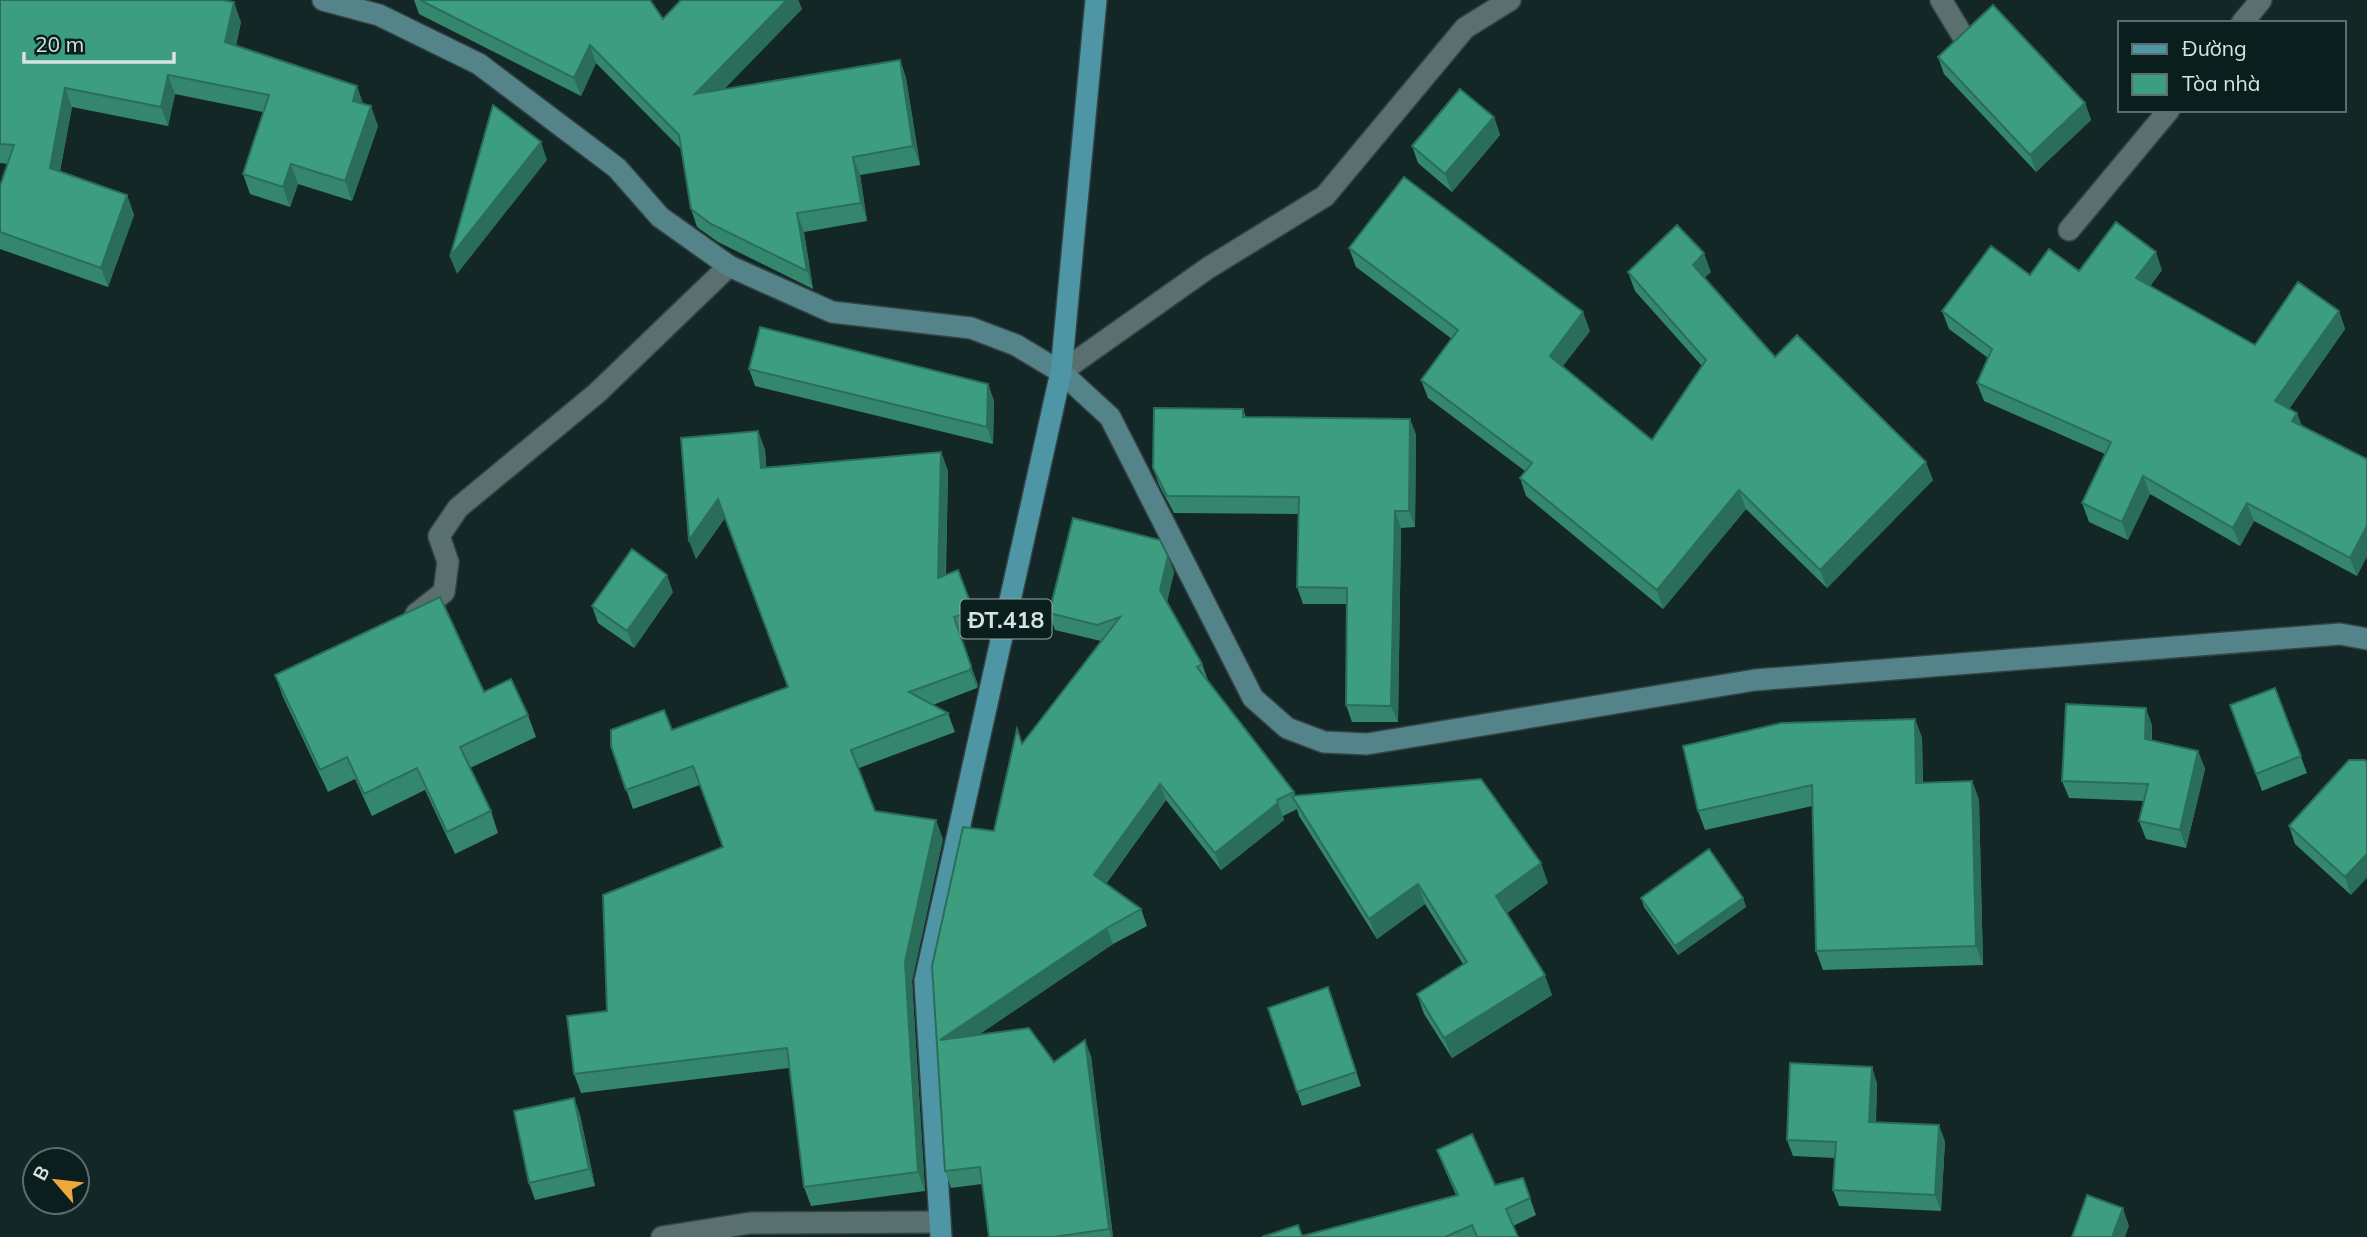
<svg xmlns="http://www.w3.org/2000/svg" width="2367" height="1237" font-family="Mulish,sans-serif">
  <rect width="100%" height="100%" fill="#132727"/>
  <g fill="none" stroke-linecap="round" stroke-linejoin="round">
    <defs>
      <path id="street" d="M1941 0 1964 38
        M2242 23 2261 0
        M2069 230 2169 110
        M1061 372 1208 268 1325 196 1465 28 1510 0
        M416 614 444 592 448 562 439 536 458 508 597 393 729 266
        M662 1237 750 1223 939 1222"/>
      <path id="secondary" d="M323 0 379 15 479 64 617 168 660 217 729 266 832 312 971 328 1016 345 1061 372 1110 417 1253 698 1287 728 1324 742 1367 744 1755 680 2340 634 2367 639"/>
      <path id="primary" d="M941 1237 925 981 1061 372 1096 0"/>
    </defs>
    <use href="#street" stroke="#344343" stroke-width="24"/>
    <use href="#secondary" stroke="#344343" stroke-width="24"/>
    <use href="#primary" stroke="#344343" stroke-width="24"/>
    <use href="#street" stroke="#59706f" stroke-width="21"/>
    <use href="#secondary" stroke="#54838a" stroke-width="21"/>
    <use href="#primary" stroke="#4e96a6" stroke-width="21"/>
  </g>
  <path fill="#34876d" d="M0 0 241 22 236 46 363 104 378 126 352 201 298 184 290 207 250 194 243 174 263 112 175 94 168 126 72 107 60 171 127 195 134 215 108 287 0 249V186L8 164 0 163Z
    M414 0H650L663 19 681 0H798L802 9 724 89 900 60 906 78 920 165 860 175 867 221 804 232 813 289 718 242 697 227 691 209 681 149 596 63 581 96 419 14Z
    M1938 57 2085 103 2091 120 2036 172 1944 74Z
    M1494 117 1500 135 1452 192 1418 163 1412 146Z
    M1349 248 1590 331 1562 367 1652 440 1702 366 1635 291 1628 272H1711L1704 278 1775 357 1933 480 1827 588 1746 509 1663 609 1526 496 1520 478 1525 471 1428 398 1421 380 1452 339 1356 267Z
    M2162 270 2150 286 2255 345 2339 311 2345 329 2289 409 2301 425 2367 459 2357 576 2254 521 2240 546 2150 494 2128 540 2089 522 2082 503 2105 454 1984 401 1977 383 1988 358 1949 329 1942 311 2030 275 2079 271Z
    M749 369 988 384 994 401 993 444 755 386Z
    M1243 409 1246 417 1410 419 1416 435 1415 527 1401 528 1398 722H1352L1346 705 1347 604H1303L1297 587 1299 514 1174 513 1159 485 1153 468Z
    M758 431 765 450 766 467 941 452 948 471 946 575 958 570 980 629 960 636 978 685 977 688 933 705 948 713 955 732 859 768 875 811 943 839 912 981 925 1191 811 1206 804 1187 789 1068 581 1093 574 1074 607 1011 723 847 700 785 633 809 611 746 672 730 788 687 725 518 696 559 689 540Z
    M1168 556 1174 572 1167 602 1202 664 1208 680 1207 681 1294 792 1295 795 1548 883 1507 913 1552 995 1452 1058 1424 1014 1417 994 1463 964 1425 904 1377 939 1299 816 1297 809 1283 816 1284 820 1221 870 1166 800 1106 884 1141 909 1147 926 1113 944 978 1035 1054 1062 1091 1056 1113 1237H989L982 1184 951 1188 945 1171 994 831 1022 744 1101 641 1055 630 1049 613Z
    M673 592 634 648 598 623 592 606Z
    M275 675 528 715 536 737 470 768 491 811 498 833 455 854 425 790 372 816 355 779 328 792 283 697Z
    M2275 688 2307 773 2262 791 2230 705Z
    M1915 719 1922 738 1923 783 1972 781 1979 800 1983 965 1823 970 1816 951 1812 806 1705 830 1698 811Z
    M2152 725V741L2198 751 2205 769 2186 848 2146 839 2139 821 2144 801 2069 798 2062 781Z
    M2367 762 2351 895 2295 844 2289 826Z
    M1641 898H1743L1746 907 1678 955 1644 907Z
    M1333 1000 1361 1086 1302 1106 1268 1008Z
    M1877 1083 1876 1122 1945 1141 1941 1211 1839 1206 1833 1190 1835 1158 1793 1156 1787 1140Z
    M574 1098 580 1115 595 1186 535 1200 529 1183Z
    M1437 1150 1495 1185 1523 1178 1536 1215 1513 1226 1518 1237H1262L1302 1236 1456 1195 1444 1168Z"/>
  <path fill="#2a6e59" d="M787 0H798L802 9 702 112 695 94Z
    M234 2 241 22 232 62 225 42Z
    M590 45 596 63 581 96 574 78Z
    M900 60 906 78 920 165 913 146Z
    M168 75 175 94 168 126 161 107Z
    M357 86 364 106 353 101Z
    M65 88 72 107 57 187 50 168Z
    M2085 103 2091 120 2036 172 2030 155Z
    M371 106 378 126 352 201 345 181Z
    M1494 117 1500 135 1452 192 1445 174Z
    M541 142 547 160 457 274 450 257Z
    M853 157 860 175 867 221 861 203Z
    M291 164 298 184 290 207 283 187Z
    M127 195 134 215 108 287 101 268Z
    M797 213 804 232 813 289 807 271Z
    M2156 252 2162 270 2143 296 2136 278Z
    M1704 253 1711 272 1699 283 1693 265Z
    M2339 311 2345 329 2282 419 2275 401Z
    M1583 312 1590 331 1556 375 1550 356Z
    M988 384 994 401 993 444 987 427Z
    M2297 413 2304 431 2292 421Z
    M1410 419 1416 435 1415 527 1409 511Z
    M758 431 765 450 768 487 761 468Z
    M941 452 948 471 945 596 938 578Z
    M1926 462 1933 480 1827 588 1820 570Z
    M2143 476 2150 494 2128 540 2122 522Z
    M1739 490 1746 509 1663 609 1657 590Z
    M718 499 725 518 696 559 689 540Z
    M2247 503 2254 521 2240 546 2233 528Z
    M1395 511 1401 528 1398 722 1391 706Z
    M2367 526V557L2357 576 2350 558Z
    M1168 556 1174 572 1166 606 1160 590Z
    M667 575 673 592 634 648 627 631Z
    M960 636 978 685 977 688 970 670Z
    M2146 708 2152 725 2151 757 2145 739Z
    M1915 719 1922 738 1923 802 1916 783Z
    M2198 751 2205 769 2186 848 2180 830Z
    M1972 781 1979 800 1983 965 1976 946Z
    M1160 784 1166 800 1100 892 1094 875Z
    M1278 803 1284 820 1221 870 1215 853Z
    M936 820 943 839 912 981 925 1191 918 1172 905 962Z
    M2367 854V878L2351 895 2345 877Z
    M1541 863 1548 883 1503 916 1496 896Z
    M1418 884 1425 904 1377 939 1369 919Z
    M1743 898 1746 907 1678 955 1675 946Z
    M1107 928 1113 944 946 1057 940 1040Z
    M1545 975 1552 995 1452 1058 1444 1038Z
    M1085 1040 1091 1056 1113 1237H1111L1109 1229Z
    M1872 1067 1877 1083 1875 1138 1869 1122Z
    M574 1098 580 1115 595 1186 589 1169Z
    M1939 1125 1945 1141 1941 1211 1935 1195Z
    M2123 1208 2129 1226 2125 1237H2112Z"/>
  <path fill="#3c9d7f" stroke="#2a6e59" stroke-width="2" d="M0 0H222L234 2 225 42 357 86 353 101 371 106 345 181 291 164 283 187 243 174 269 95 168 75 161 107 65 88 50 168 127 195 101 268 0 232V186L14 145 0 144Z
    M420 0H650L663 19 681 0H787L695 94 900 60 913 146 853 157 861 203 797 213 807 271 711 224 691 209 679 135 590 45 574 78Z
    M1993 5 2085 103 2030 155 1938 57Z
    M1460 89 1494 117 1445 174 1412 146Z
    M493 105 541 142 450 257Z
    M1404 177 1583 312 1550 356 1652 440 1706 360 1628 272 1677 225 1704 253 1693 265 1775 357 1797 335 1926 462 1820 570 1739 490 1657 590 1520 478 1532 463 1421 380 1458 330 1349 248Z
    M2116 222 2156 252 2136 278 2255 345 2298 282 2339 311 2275 401 2297 413 2292 421 2367 459V526L2350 558 2247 503 2233 528 2143 476 2122 522 2082 503 2111 442 1977 383 1992 349 1942 311 1991 246 2030 275 2049 249 2079 271Z
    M760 327 988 384 987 427 749 369Z
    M1154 408 1243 409V417L1410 419 1409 511H1395L1391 706 1346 705 1347 588 1297 587 1299 497 1167 496 1153 468Z
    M758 431 761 468 941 452 938 578 958 570 973 610 954 617 971 666 970 670 909 692 948 713 851 750 875 811 936 820 905 962 918 1172 804 1187 787 1048 574 1074 567 1016 607 1011 603 895 723 847 693 766 626 790 611 746V730L664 710 672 730 788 687 718 499 689 540 681 438Z
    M1073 518 1160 540 1168 556 1160 590 1202 664 1197 667 1294 792 1277 800 1278 803 1215 853 1160 784 1094 875 1141 909 1107 928 940 1040 1029 1028 1054 1062 1085 1040 1109 1229 1053 1237H989L980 1167 945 1171 932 966 963 827 994 831 1017 729 1022 744 1120 617 1097 625 1049 613Z
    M632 549 667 575 627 631 592 606Z
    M440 597 484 692 511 679 528 715 460 747 491 811 447 832 417 768 364 794 347 757 320 770 275 675Z
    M2275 688 2301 756 2256 774 2230 705Z
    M2066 704 2146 708 2145 739 2198 751 2180 830 2139 821 2148 784 2062 781Z
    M1915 719 1916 783 1972 781 1976 946 1816 951 1812 785 1698 811 1683 746 1781 723Z
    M2349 760H2365L2367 762V854L2345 877 2289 826Z
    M1481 779 1541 863 1496 896 1545 975 1444 1038 1417 994 1467 962 1418 884 1369 919 1292 796Z
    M1709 849 1743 898 1675 946 1641 898Z
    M1328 987 1356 1072 1297 1092 1268 1008Z
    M1790 1063 1872 1067 1869 1122 1939 1125 1935 1195 1833 1190 1836 1142 1787 1140Z
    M574 1098 589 1169 529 1183 514 1111Z
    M1472 1134 1495 1185 1523 1178 1530 1198 1506 1209 1518 1237H1477L1472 1225 1445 1237H1262L1298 1225 1302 1236 1458 1195 1437 1150Z
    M2087 1195 2123 1208 2112 1237H2072Z"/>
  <g text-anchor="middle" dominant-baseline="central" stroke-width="7" stroke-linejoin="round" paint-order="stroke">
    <rect fill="#091e1d" stroke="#99a8a8" stroke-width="2" x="960.5" y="599.5" width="91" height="39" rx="5"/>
    <g font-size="23" font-weight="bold" fill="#d7e3e3">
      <text x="1006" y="619">ĐT.418</text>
    </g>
  </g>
  <rect x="2118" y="21" width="228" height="91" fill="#091e1d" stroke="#5b6d6c" stroke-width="2"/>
  <rect x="2132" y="44" width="35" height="10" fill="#4e96a6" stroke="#5b6d6c" stroke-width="2"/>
  <text x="2182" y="56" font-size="21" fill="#d7e3e3">Đường</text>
  <rect x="2132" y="74" width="35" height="21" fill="#3c9d7f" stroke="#5b6d6c" stroke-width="2"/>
  <text x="2182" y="91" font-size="21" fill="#d7e3e3">Tòa nhà</text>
  <g transform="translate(56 1181) rotate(298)"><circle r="33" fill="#091e1d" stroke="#5b6d6c" stroke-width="2"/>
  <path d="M0-5L12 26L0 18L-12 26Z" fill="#eea73d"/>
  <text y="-10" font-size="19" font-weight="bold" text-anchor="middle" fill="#d7e3e3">B</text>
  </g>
  <path d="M24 52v10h150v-10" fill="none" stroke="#d7e3e3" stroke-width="3.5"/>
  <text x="35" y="52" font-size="21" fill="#d7e3e3" stroke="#091e1d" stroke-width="5" paint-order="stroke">20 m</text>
</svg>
